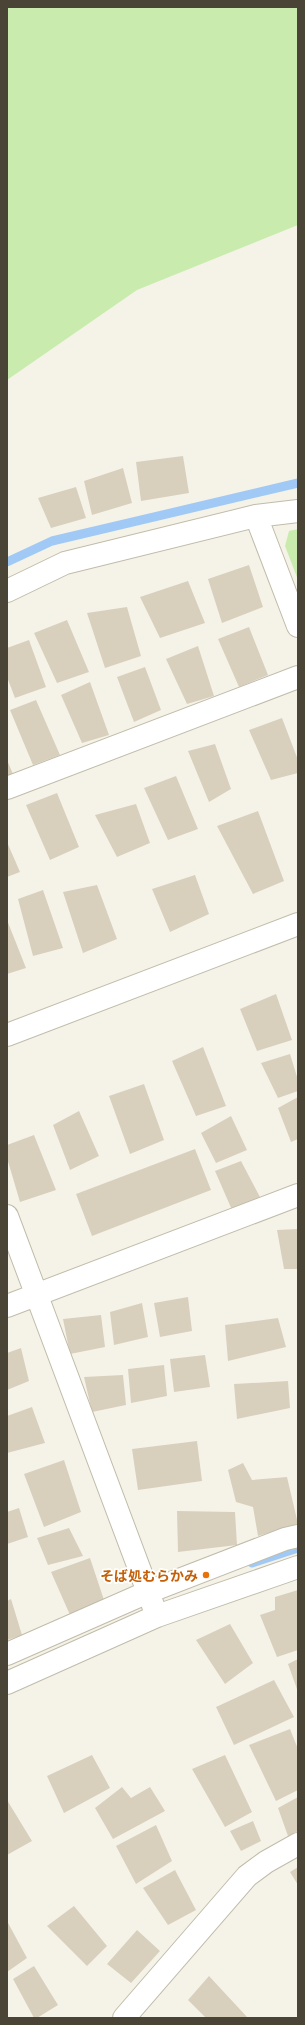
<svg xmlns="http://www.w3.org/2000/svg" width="305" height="2025" font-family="'Open Sans','Noto Sans JP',sans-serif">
  <rect width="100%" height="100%" fill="#f5f3e8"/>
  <path fill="#c9ecae" d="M7 7H298V225L137 290 7 380Z
    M298 529V580L285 546 289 531Z"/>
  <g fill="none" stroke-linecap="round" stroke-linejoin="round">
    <path stroke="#a1c9f5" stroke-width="9" d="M7 562 52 541 298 483
      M252 1563 298 1548"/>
  </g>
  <path fill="#d8d0bd" d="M183 456 189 493 141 501 136 462Z
    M123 468 132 503 92 515 84 481Z
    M76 487 86 518 51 528 38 498Z
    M249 565 263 607 222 623 208 579Z
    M188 581 205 623 160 638 140 597Z
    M127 607 141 656 105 668 87 613Z
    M67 620 89 672 57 683 34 633Z
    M249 627 268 675 239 687 218 639Z
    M29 640 46 687 15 698 7 677V648Z
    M198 646 214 696 187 704 166 659Z
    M145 667 161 710 134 722 117 677Z
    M90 682 109 735 82 743 61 695Z
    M36 700 60 755 33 765 10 710Z
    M282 718 298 760V773L271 780 249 730Z
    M215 744 231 789 209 802 188 751Z
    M7 760 13 774 7 776Z
    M176 776 198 829 168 840 144 788Z
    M57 793 79 847 50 860 26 805Z
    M136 804 150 843 117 857 95 815Z
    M258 811 284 881 253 894 217 826Z
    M7 842 20 872 7 877Z
    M195 875 209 914 170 932 152 889Z
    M97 885 117 939 83 953 63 892Z
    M43 890 63 948 33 956 18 899Z
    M7 920 26 968 7 974Z
    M276 994 292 1040 257 1051 240 1009Z
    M203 1047 226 1106 196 1116 172 1061Z
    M290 1054 298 1080V1091L278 1098 261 1063Z
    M144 1084 164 1140 130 1154 109 1096Z
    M298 1097V1139L291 1142 278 1108Z
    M79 1111 99 1156 70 1170 53 1125Z
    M231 1116 247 1150 216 1163 201 1133Z
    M34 1135 56 1190 20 1202 7 1158V1145Z
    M195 1149 211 1190 92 1236 76 1194Z
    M241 1161 260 1197 232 1210 215 1171Z
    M298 1229V1269H284L277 1230Z
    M188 1297 192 1331 160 1337 154 1303Z
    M142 1303 148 1337 114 1345 110 1312Z
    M101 1315 105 1347 70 1354 63 1319Z
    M278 1318 286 1347 228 1361 225 1325Z
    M21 1348 29 1381 7 1390V1353Z
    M205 1355 210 1387 174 1392 170 1359Z
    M164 1365 167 1396 131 1403 128 1369Z
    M123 1375 126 1405 92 1412 84 1377Z
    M288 1381 290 1408 237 1419 234 1384Z
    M32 1407 45 1443 7 1453V1416Z
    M197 1441 202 1481 138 1490 132 1449Z
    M64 1460 81 1512 44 1527 24 1474Z
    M243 1463 252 1480 287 1477 298 1524 258 1536 253 1507 236 1502 228 1470Z
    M19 1508 28 1537 7 1544V1512Z
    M177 1511 235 1512 237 1545 178 1552Z
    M69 1528 83 1556 48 1565 37 1538Z
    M90 1558 104 1600 70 1615 51 1572Z
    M298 1590V1650L277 1657 260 1615 275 1610V1597Z
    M11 1599 22 1635 7 1640V1601Z
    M230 1624 253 1663 225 1684 196 1640Z
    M298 1659V1692L288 1664Z
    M274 1680 294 1717 234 1745 216 1707Z
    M290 1729 298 1749V1790L276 1801 249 1745Z
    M92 1755 110 1788 64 1813 47 1776Z
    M225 1755 252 1812 225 1827 192 1769Z
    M122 1787 131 1798 150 1787 165 1811 113 1839 95 1808Z
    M298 1797V1831L288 1836 278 1808Z
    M7 1800 32 1841 7 1855Z
    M253 1821 261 1841 241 1851 230 1831Z
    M156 1825 172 1861 136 1884 116 1846Z
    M298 1867V1885L290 1872Z
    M175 1870 196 1910 168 1925 143 1888Z
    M74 1906 107 1946 87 1966 47 1926Z
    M7 1921 27 1958 7 1972Z
    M137 1930 160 1951 131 1983 107 1964Z
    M34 1966 58 2005 37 2018H34L13 1979Z
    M209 1976 248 2018H206L188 2000Z"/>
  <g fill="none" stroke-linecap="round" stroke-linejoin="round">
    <defs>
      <path id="minor" d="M256 516 298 626
        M7 591 65 563 256 516 298 511
        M7 788 298 677
        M7 1035 298 924
        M7 1216 157 1616
        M7 1306 298 1195
        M7 1654 148 1592 285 1539 298 1536
        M7 1683 157 1616 298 1567
        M124 2018 247 1876 266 1862 298 1844"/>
    </defs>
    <use href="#minor" stroke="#c1bcaa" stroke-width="24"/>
    <use href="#minor" stroke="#fff" stroke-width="22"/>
  </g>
  <circle fill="#e8710a" stroke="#fff" stroke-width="1.5" cx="206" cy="1575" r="4"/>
  <g text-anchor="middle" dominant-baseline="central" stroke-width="3.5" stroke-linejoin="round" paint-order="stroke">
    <g font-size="14" font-weight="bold" fill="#c56008" stroke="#fff" text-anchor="end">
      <text x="198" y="1575">そば処むらかみ</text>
    </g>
  </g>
  <rect width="305" height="2025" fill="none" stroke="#494436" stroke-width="16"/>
</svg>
